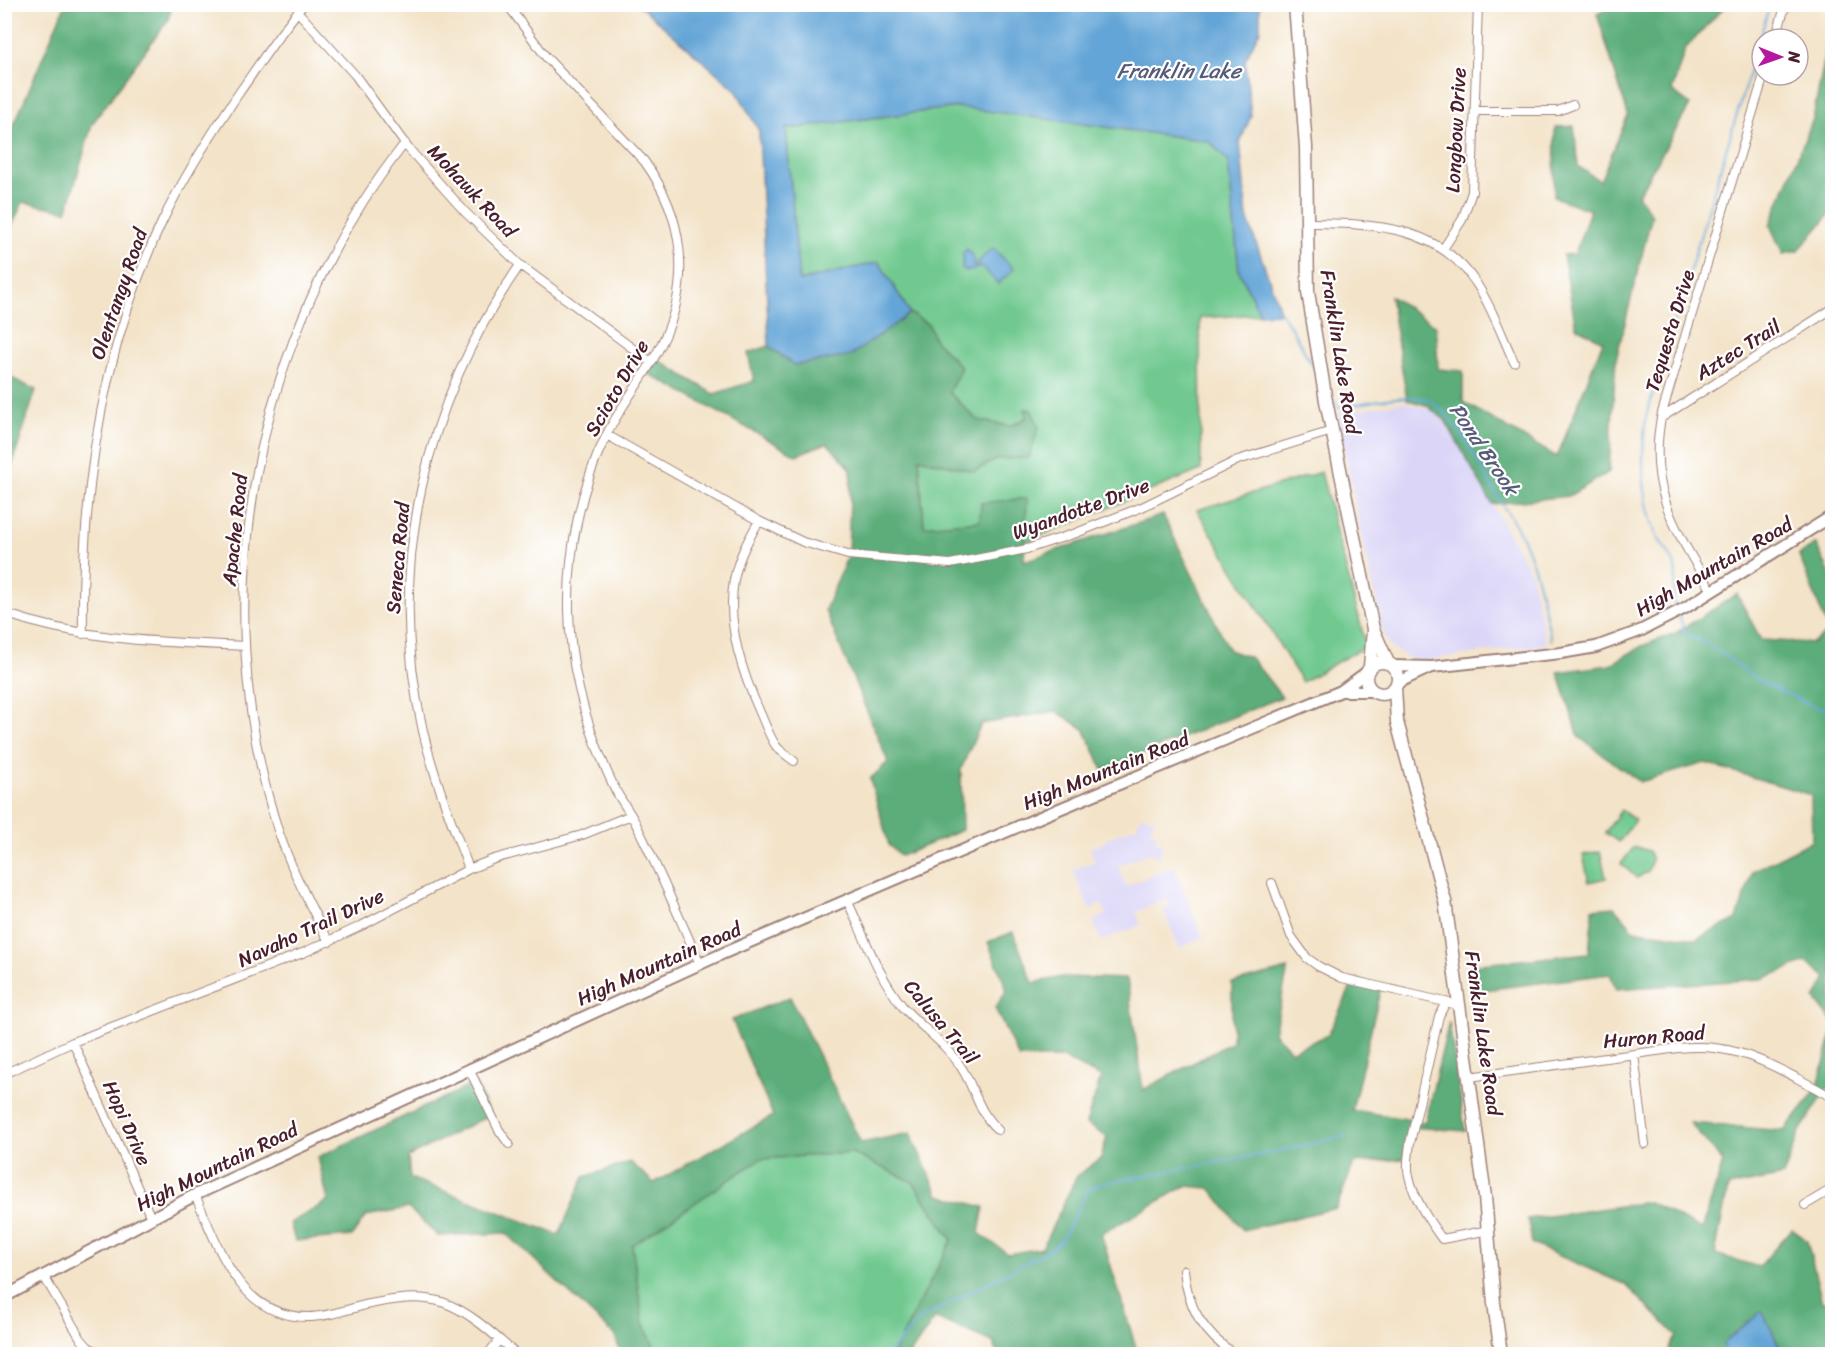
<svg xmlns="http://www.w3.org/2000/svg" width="1837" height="1359" font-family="Sriracha,sans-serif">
  <rect width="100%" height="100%" fill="#fff"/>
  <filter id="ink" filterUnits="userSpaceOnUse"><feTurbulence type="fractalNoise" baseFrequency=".0167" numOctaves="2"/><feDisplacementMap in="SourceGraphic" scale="12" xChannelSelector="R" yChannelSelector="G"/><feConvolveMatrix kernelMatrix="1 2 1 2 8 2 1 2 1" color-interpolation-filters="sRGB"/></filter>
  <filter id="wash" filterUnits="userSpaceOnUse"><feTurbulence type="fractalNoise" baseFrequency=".008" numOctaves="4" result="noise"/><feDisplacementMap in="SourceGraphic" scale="24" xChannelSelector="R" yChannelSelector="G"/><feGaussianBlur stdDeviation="1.35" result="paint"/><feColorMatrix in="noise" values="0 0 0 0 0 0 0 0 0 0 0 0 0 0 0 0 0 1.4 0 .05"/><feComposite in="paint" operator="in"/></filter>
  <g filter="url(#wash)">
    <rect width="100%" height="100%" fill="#f3e3c8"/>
    <path fill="#dbd6f7" d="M1404 402 1434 411 1447 425 1531 572 1546 644 1425 660 1411 659 1391 648 1384 636 1358 519 1338 413Z
      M1141 815 1155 819 1150 830 1157 833 1154 840 1164 844 1158 858 1149 853 1118 866 1126 886 1174 866 1203 938 1179 948 1163 909 1171 905 1167 898 1136 912 1141 925 1101 941 1093 921 1106 914 1102 904 1089 909 1073 870 1095 861 1090 848 1106 842 1105 839 1137 826Z"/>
    <path fill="#71c990" stroke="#5e745e" stroke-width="1.5" d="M958 107 1209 141 1228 161 1239 271 1260 314 1200 318 1201 470 1025 542 1026 498 981 521 924 526 919 458 974 471 998 459 1029 458 1031 410 1025 409 1026 418 1010 426 977 420 949 392 961 367 934 339 929 325 910 313 879 262 799 281 786 129Z
      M1321 472 1366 646 1302 682 1197 510Z
      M1621 810 1635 820 1619 842 1605 833Z
      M1636 847 1649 851 1652 859 1648 871 1637 878 1621 864 1633 848Z
      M1600 851 1606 878 1589 882 1583 855Z
      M852 1153 913 1182 952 1240 893 1354H658L643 1324 632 1245 760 1159Z"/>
    <path fill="#5cad7a" stroke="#536652" stroke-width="1.5" d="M65 5H172L168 20 92 124 67 211 23 202 5 240V146Z
      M1617 5H1726L1685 49 1672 91 1690 105 1638 195 1652 215 1616 359 1609 472 1569 496 1492 504 1445 420 1426 405 1407 400 1390 296 1436 326 1438 369 1463 371V402L1557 457 1603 341 1576 327 1563 255 1575 254 1590 210 1554 197 1555 127 1574 126 1578 166 1600 181 1628 115 1597 14Z
      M1832 29V212L1798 251 1783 254 1770 225 1813 119 1829 36Z
      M910 313 929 325 934 339 961 367 949 392 977 420 1010 426 1026 418 1025 409 1031 410 1039 426 1029 458 998 459 974 471 919 458 924 526 980 521 981 503 1027 498 1024 561 1163 515 1229 650 1251 658 1282 697 1103 770 1084 729 1056 711 981 724 961 769 962 830 901 856 889 845 870 779 888 762 825 610 848 555 851 469 827 443 796 455 640 369 650 355 714 394 754 381 748 353 769 346 794 365 850 356Z
      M5 375 36 390 5 487Z
      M1816 544 1832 578V1021L1815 999 1827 978 1806 962 1762 979 1616 989 1610 974 1476 991 1472 965 1589 953 1593 909 1614 907 1634 930 1696 939 1737 919 1753 871 1812 841 1811 795 1705 763 1640 782 1579 737 1558 672 1610 665 1642 646 1676 633 1737 594 1761 640 1812 643 1829 632 1799 555Z
      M1013 932 1033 983 1062 977 1127 979 1143 1090 1232 1042V983L1288 969 1274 1033 1292 1051 1328 1035 1355 979 1381 987 1352 1110 1425 1122 1449 1022 1465 1131 1409 1127 1404 1159 1354 1163 1336 1208 1243 1230 1210 1188 1185 1186 1101 1234 1138 1354H997L993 1342 935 1318 910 1354H893L952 1240 913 1182 852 1153 760 1159 632 1245 643 1324 658 1354H621L615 1336 506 1233 438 1236 408 1208 366 1216 352 1236 295 1241 290 1223 328 1201 318 1157 475 1083 490 1115 408 1157 410 1178 559 1235 584 1177 630 1162 654 1183 773 1116 732 1020 790 997 861 1143 910 1133 939 1195 984 1207 979 1233 1008 1254 1042 1248 1077 1176 1101 1158 1107 1137 1086 1124 1101 1077 1062 1058H1019L995 1008 1007 990 988 942Z
      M1832 1034V1082L1800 1131 1783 1176 1728 1187 1715 1254 1759 1267 1792 1229 1807 1241 1822 1302 1832 1301V1354H1624L1667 1353 1677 1336 1626 1285 1532 1244 1528 1219 1649 1202 1702 1230 1723 1162 1690 1123 1784 1131 1817 1089Z"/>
    <path fill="#64a5d7" stroke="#576281" stroke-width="1.5" d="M639 5H1260V30L1245 60 1251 116 1240 142 1247 217 1281 313 1260 314 1239 271 1228 161 1209 141 958 107 786 129 799 281 879 262 910 313 850 356 794 365 769 346 759 131 736 90Z
      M993 248 1014 269 998 284 981 266C977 270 967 273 962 269L963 253 967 249 974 257 973 266H977L979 264 978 262Z
      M1762 1311 1783 1354H1725L1723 1344Z"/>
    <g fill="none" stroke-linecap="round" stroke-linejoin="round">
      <path stroke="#64a5d7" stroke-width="2" d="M1281 313 1289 324 1316 372
        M1330 395 1338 407C1364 404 1400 393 1426 399 1451 405 1489 483 1503 506 1533 545 1542 594 1551 640
        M1676 608C1669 594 1680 580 1674 563 1670 552 1659 543 1655 532 1641 494 1641 456 1646 417L1770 4
        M1679 616 1686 634 1709 645 1763 683 1811 705 1832 711
        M888 1354 920 1319 1051 1249 1062 1239 1088 1190 1099 1184 1269 1153 1345 1136"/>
    </g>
  </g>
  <g filter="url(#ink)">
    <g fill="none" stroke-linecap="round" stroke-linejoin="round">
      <defs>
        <path id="street" d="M507 4 546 57 644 161C685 217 692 283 661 345 646 376 622 403 607 434 580 488 568 550 569 610 570 673 588 733 615 789 621 801 630 812 636 824 659 870 679 917 700 964
          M298 12 355 75 408 148 465 212 520 265 651 362
          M1775 39 1786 4
          M1475 111H1558L1573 105
          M1306 223C1370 224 1436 223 1476 283 1492 307 1502 336 1514 362
          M1443 249 1462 220 1472 192 1478 4
          M1661 418 1832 309
          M607 435 759 521 803 542 848 555 950 564 1027 549 1076 533 1142 507 1238 460 1332 431
          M759 521C748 540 738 558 734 580 726 627 743 675 762 717 766 727 770 737 776 746 781 752 788 756 794 761
          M1712 591C1675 529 1646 488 1662 413L1764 75
          M4 613C85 641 161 642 245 646
          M83 634C81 493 101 351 162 222 184 176 211 134 239 93 260 63 280 32 304 4
          M469 869C452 823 434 778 423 731 385 567 425 401 520 265
          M1272 883 1291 936 1307 958 1318 966 1342 978 1458 1005
          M847 900C864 936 878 976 903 1007 921 1028 946 1043 961 1067 975 1088 978 1113 998 1130
          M329 942C310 905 291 869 278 830 204 599 254 333 405 143
          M1446 1002 1439 1016 1410 1143C1409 1154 1406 1165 1409 1176 1414 1199 1429 1221 1442 1239L1489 1230
          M73 1042 151 1218
          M1634 1054 1645 1144
          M469 1069 499 1130 509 1144
          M4 1074 73 1042 305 952 361 926 469 869 494 859 582 835 631 815
          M1469 1077 1678 1048C1724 1043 1755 1056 1795 1077 1807 1084 1821 1090 1832 1098
          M195 1195C219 1247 238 1317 308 1317 329 1317 350 1308 370 1304 395 1299 418 1295 442 1302 471 1312 494 1335 516 1354
          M1805 1205 1832 1189
          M1184 1270C1187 1306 1204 1335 1235 1354
          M43 1275 81 1339 88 1347 101 1354
          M488 1354 499 1340"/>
        <path id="secondary" d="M1393 666 1432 667 1561 653 1596 647 1618 639 1642 630 1685 608 1832 516
          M1397 683 1429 668
          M1342 691H1373
          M4 1297 195 1195 724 953 1045 815 1341 691 1367 672"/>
        <path id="primary" d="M1295 4 1306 147 1308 292 1326 401 1373 629 1388 663
          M1366 678a16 16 0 1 1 32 0a16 16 0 1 1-32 0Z
          M1370 667 1373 630
          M1395 687 1397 722 1445 901 1485 1197 1494 1303 1501 1354"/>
      </defs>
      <use href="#street" stroke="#9e817a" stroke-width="10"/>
      <use href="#secondary" stroke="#9e817a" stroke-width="14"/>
      <use href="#primary" stroke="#9e817a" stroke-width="15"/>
      <use href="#street" stroke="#fff" stroke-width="8"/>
      <use href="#secondary" stroke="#fff" stroke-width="10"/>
      <use href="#primary" stroke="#fff" stroke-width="12"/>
    </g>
  </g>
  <g text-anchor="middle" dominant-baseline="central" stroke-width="4.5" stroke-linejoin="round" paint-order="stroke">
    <g font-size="20" fill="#4a1f2b" stroke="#fff">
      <text transform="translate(1456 130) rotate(-87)">Longbow Drive</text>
      <text transform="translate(472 191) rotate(47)">Mohawk Road</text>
      <text transform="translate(119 294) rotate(-71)">Olentangy Road</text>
      <text transform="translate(1670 331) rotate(-73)">Tequesta Drive</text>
      <text transform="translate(1738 350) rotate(-32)">Aztec Trail</text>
      <text transform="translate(1340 352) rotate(81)">Franklin Lake Road</text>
      <text transform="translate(617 388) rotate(-60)">Scioto Drive</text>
      <text transform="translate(1081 509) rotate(-20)">Wyandotte Drive</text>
      <text transform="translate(235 530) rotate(-84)">Apache Road</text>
      <text transform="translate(398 558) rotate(-85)">Seneca Road</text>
      <text transform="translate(1714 567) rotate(-30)">High Mountain Road</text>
      <text transform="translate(1106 771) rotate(-22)">High Mountain Road</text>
      <text transform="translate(311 928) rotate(-25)">Navaho Trail Drive</text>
      <text transform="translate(659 964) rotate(-24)">High Mountain Road</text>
      <text transform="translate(941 1022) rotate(50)">Calusa Trail</text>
      <text transform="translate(1483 1033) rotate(82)">Franklin Lake Road</text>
      <text transform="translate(1654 1037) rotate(-5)">Huron Road</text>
      <text transform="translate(127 1123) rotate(66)">Hopi Drive</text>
      <text transform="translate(217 1167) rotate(-26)">High Mountain Road</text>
    </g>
    <g font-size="21" font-style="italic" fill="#565b78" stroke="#fff">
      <text x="1179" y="71">Franklin Lake</text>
      <text transform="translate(1484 449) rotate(56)">Pond Brook</text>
    </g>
  </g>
  <rect width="1837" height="1359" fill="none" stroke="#fff" stroke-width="24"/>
  <g transform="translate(1780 57) rotate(91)"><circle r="28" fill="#ffffff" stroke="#b7a5aa" stroke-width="1.5"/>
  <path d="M0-4.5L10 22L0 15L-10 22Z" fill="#b5179e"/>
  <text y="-9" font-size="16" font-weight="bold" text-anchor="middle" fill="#4a1f2b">N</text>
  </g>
</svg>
